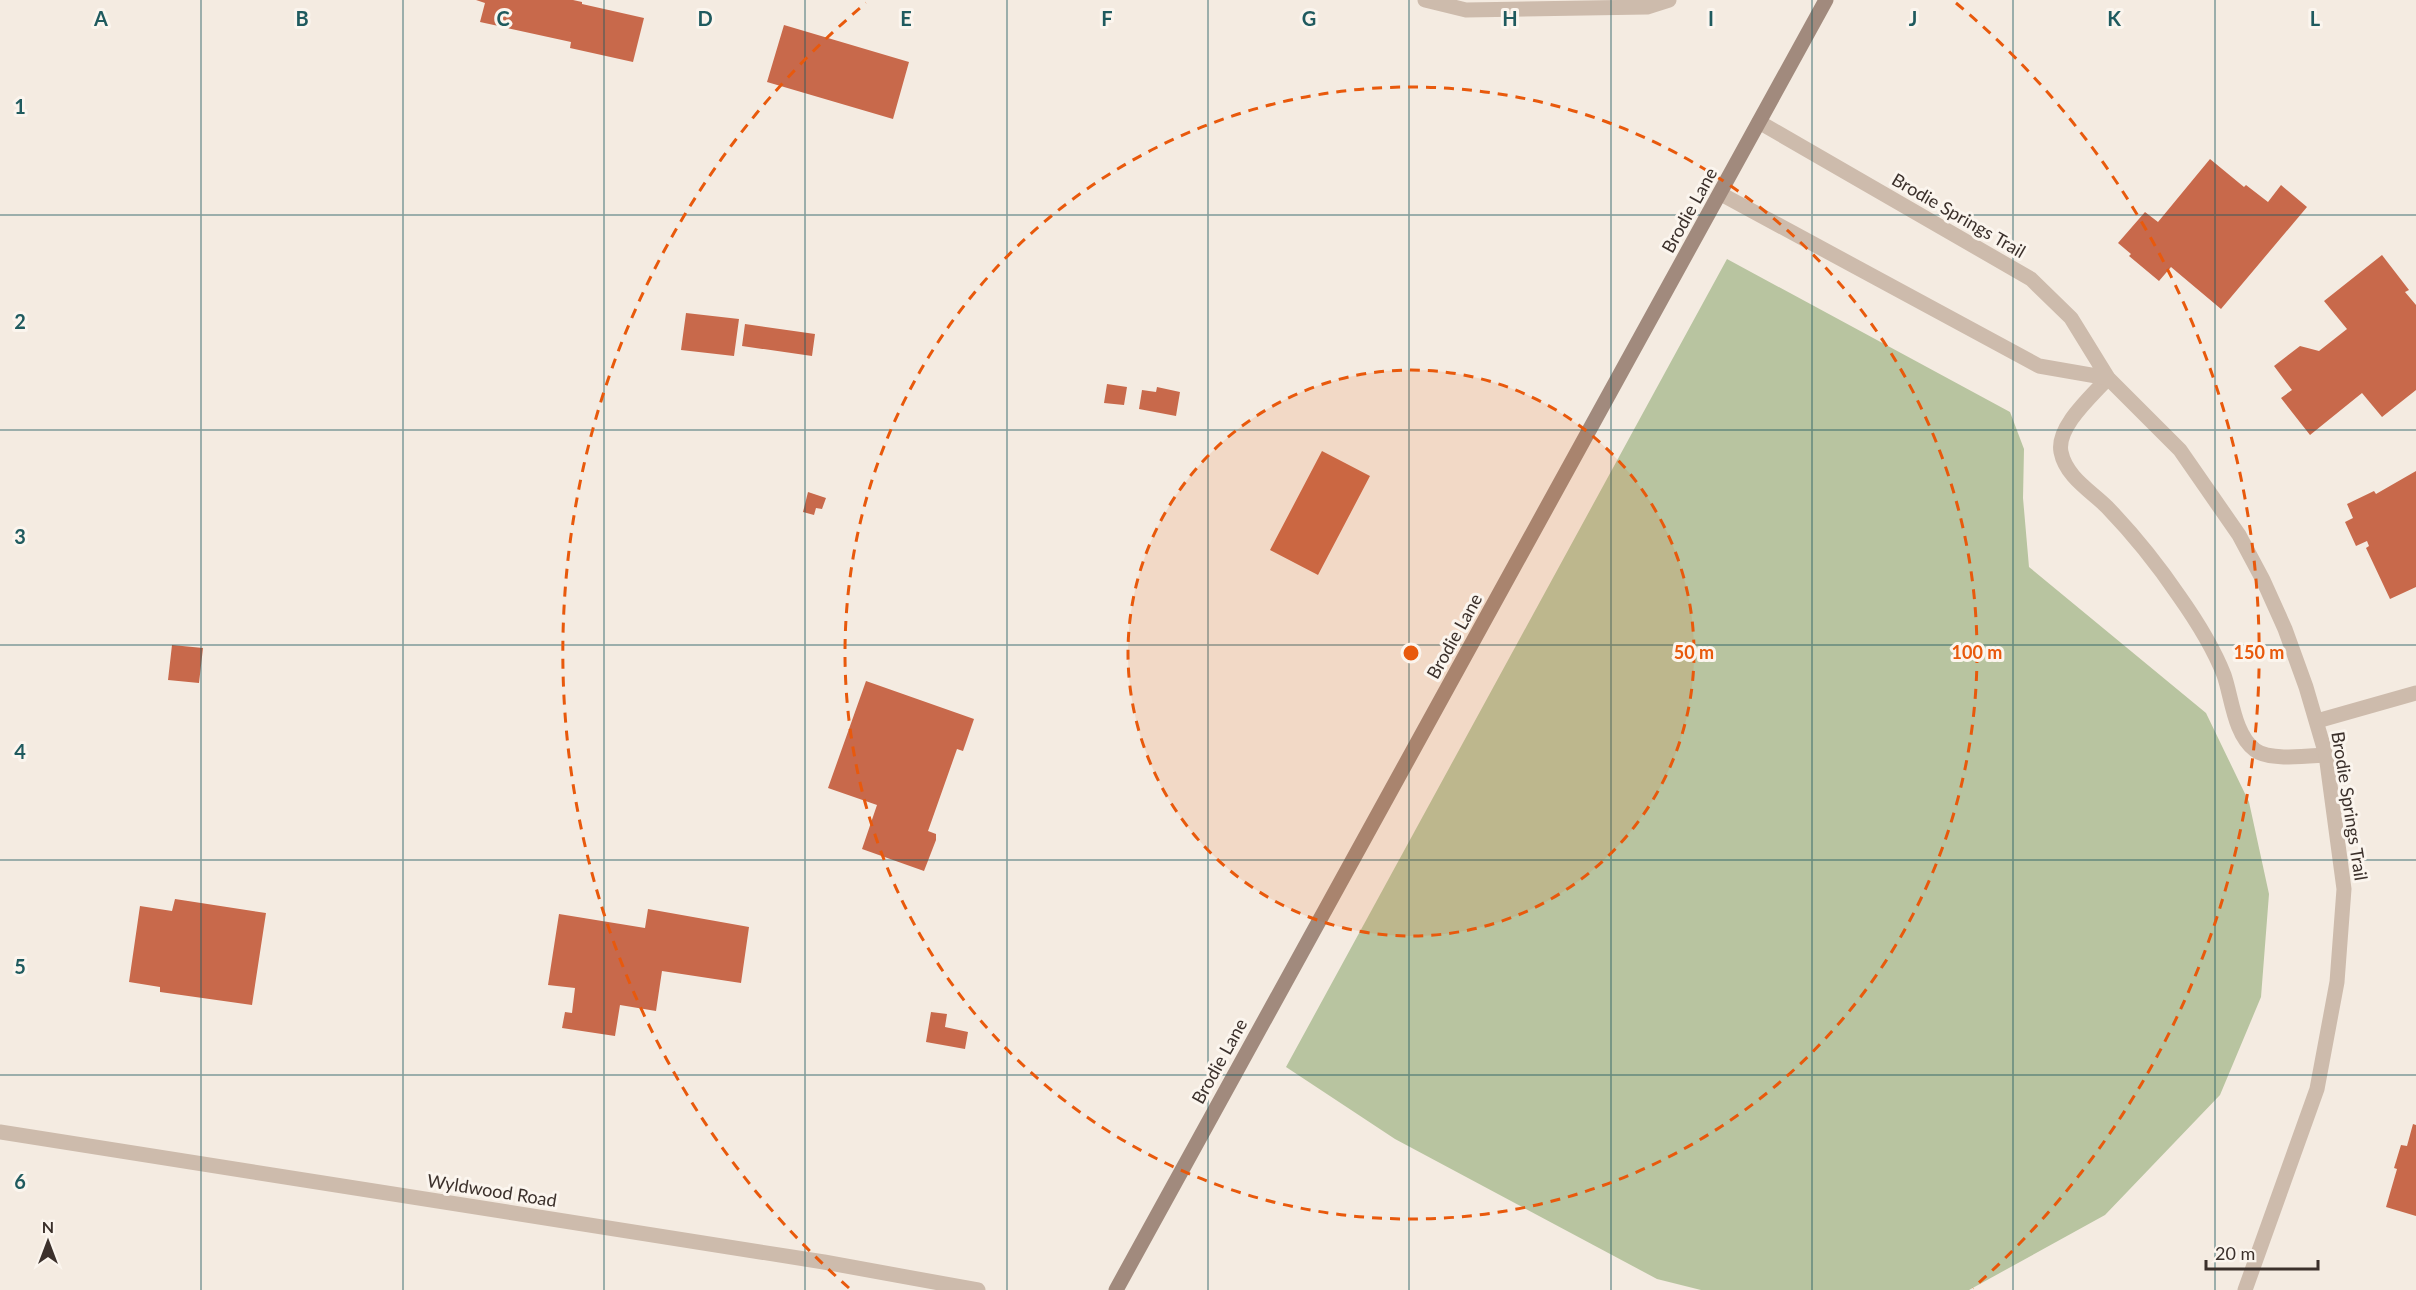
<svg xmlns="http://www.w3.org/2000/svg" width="2416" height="1290" font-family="Lato,sans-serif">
  <rect width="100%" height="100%" fill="#f4ebe1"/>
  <path fill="#b8c4a0" d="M1727 259 2010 412 2024 449 2023 498 2029 567 2206 713 2249 802 2269 894 2261 997 2220 1095 2105 1215 1969 1290H1701L1657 1279 1395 1139 1286 1067Z"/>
  <path fill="#c8694b" d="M476 0H573L582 2V4L644 18 633 62 570 48 571 42 480 22 485 3Z
    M784 25 909 62 893 119 767 82Z
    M2210 159 2244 187 2246 185 2268 202 2281 185 2307 207 2221 309 2171 267 2159 281 2129 256 2131 254 2118 243 2145 212 2158 222Z
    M2382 255 2409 290 2405 292 2416 305V390L2382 417 2362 393 2310 435 2281 398 2292 390 2274 366 2300 346 2319 351 2347 329 2324 301Z
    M686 313 739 319 734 356 681 350Z
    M745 324 815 334 812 356 742 346Z
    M1107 384 1127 387 1124 405 1104 403Z
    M1157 387 1180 392 1176 416 1139 409 1142 390 1156 392Z
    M1322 451 1370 476 1318 575 1270 550Z
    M2416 471V587L2390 599 2366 548 2369 546 2367 541 2356 546 2345 522 2353 518 2347 504 2374 491 2376 494Z
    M808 492 826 498 822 509 816 508 814 515 803 512Z
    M172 645 203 648 199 683 168 680Z
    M866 681 974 719 963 751 957 749 928 831 936 834V840L924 871 862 849 877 805 828 788Z
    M175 899 266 913 252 1005 160 992V987L129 982 140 906 172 911Z
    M648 909 749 927 741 983 662 971 656 1011 620 1005 615 1036 562 1028 565 1012 572 1013 575 988 548 985 559 914 645 928Z
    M931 1012 947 1014 945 1027 968 1032 965 1049 926 1042Z
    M2413 1124 2416 1125V1216L2386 1207 2397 1169 2394 1168 2401 1145 2407 1146Z"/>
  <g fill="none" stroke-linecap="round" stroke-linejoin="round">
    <path stroke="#cdbbac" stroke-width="15" d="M1425 0 1466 10 1647 7 1669 0
      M2108 378C2092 396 2056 427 2061 452 2066 477 2091 491 2107 507 2133 534 2158 565 2179 596 2196 620 2213 647 2224 675 2232 698 2234 734 2255 750 2269 761 2309 756 2326 755"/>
    <path stroke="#cdbbac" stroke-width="15" d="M1759 122 2031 279 2071 318 2108 378 2180 450 2239 535 2263 580 2285 629 2306 687 2326 755 2344 889 2337 982 2317 1089 2245 1290
      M1721 194 2039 366 2108 378
      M2317 721 2416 693
      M0 1132 824 1262 978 1290"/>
    <path stroke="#a18a7d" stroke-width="15" d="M1116 1290 1826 0"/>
  </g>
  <path fill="none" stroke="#1f5a5e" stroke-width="1.5" stroke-opacity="0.55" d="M201 0V1290M403 0V1290M604 0V1290M805 0V1290M1007 0V1290M1208 0V1290M1409 0V1290M1611 0V1290M1812 0V1290M2013 0V1290M2215 0V1290M0 215H2416M0 430H2416M0 645H2416M0 860H2416M0 1075H2416"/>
  <circle cx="1411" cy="653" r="283" fill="#e8590c" fill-opacity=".12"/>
  <g fill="none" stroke="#e8590c" stroke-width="3" stroke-dasharray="10 8">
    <circle cx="1411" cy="653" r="283"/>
    <circle cx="1411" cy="653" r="566"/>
    <path d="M849 1288A848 848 0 0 1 866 3M1956 3A848 848 0 0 1 1973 1288"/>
  </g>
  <g text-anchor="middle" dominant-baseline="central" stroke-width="6" stroke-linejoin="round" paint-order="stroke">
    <g font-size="18" fill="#3b302b" stroke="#fbf5ee">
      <text transform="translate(1689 210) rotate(-61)">Brodie Lane</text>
      <text transform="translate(1959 215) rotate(30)">Brodie Springs Trail</text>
      <text transform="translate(1454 636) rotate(-61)">Brodie Lane</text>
      <text transform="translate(2350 806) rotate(81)">Brodie Springs Trail</text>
      <text transform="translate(1219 1061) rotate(-61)">Brodie Lane</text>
      <text transform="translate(492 1190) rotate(9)">Wyldwood Road</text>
    </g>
  </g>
  <g font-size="20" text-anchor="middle" font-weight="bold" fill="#1f5a5e" stroke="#fbf5ee" stroke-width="6" stroke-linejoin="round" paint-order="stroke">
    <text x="101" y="26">A</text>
    <text x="302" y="26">B</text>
    <text x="503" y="26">C</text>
    <text x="705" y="26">D</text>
    <text x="906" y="26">E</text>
    <text x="1107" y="26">F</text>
    <text x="1309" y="26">G</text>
    <text x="1510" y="26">H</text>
    <text x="1711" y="26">I</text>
    <text x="1913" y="26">J</text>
    <text x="2114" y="26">K</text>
    <text x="2315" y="26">L</text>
    <text x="20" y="114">1</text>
    <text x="20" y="329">2</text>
    <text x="20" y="544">3</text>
    <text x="20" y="759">4</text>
    <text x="20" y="974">5</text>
    <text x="20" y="1189">6</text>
  </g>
  <circle cx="1411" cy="653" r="9" fill="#e8590c" stroke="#fbf5ee" stroke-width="3"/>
  <g font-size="18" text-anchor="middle" font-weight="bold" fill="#e8590c" stroke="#fbf5ee" stroke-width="6" stroke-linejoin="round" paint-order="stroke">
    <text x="1694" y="659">50 m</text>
    <text x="1977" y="659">100 m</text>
    <text x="2259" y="659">150 m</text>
  </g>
  <g transform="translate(48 1242)" stroke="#fbf5ee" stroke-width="4.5" paint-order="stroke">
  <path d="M0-4.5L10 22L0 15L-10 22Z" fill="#3b302b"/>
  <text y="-9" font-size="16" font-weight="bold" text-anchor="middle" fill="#3b302b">N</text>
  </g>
  <path d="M2206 1260v9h112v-9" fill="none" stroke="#3b302b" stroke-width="3"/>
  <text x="2215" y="1260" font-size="18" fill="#3b302b" stroke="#fbf5ee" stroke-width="4.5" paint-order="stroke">20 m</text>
</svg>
